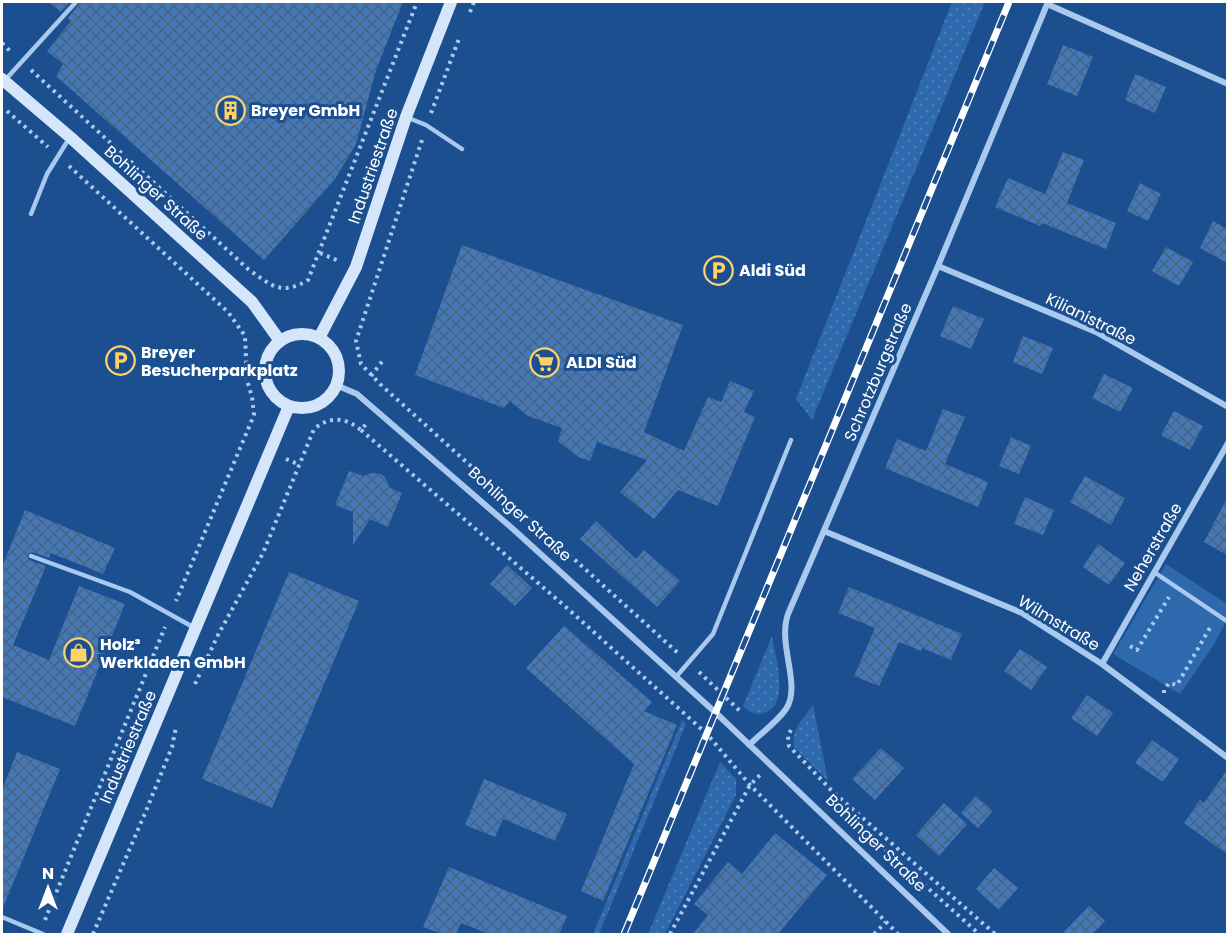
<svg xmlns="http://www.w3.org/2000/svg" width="1229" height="936" font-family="Poppins,sans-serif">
  <defs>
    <pattern id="grass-dots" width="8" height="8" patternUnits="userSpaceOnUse" patternTransform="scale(1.5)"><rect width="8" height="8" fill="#2e69ad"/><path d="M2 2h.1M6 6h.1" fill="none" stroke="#4d80b9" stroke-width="1.8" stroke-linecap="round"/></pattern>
    <pattern id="building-cross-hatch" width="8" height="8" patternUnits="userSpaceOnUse" patternTransform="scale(1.5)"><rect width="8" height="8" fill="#4478b7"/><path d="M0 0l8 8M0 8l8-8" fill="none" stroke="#486282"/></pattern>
  </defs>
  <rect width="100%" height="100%" fill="#1b4f8f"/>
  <path fill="url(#grass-dots)" d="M952 2H985L812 420 796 399Z
    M772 636C775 657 791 705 764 713 755 716 750 712 743 706Z
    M813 705 828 781 795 748C789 731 804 718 813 705Z
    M682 720 686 724 599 934H593Z
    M720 762 736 779V795L665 934H648Z"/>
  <path fill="#2e69ad" d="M1166 564 1227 604V620L1213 646 1180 694 1113 654Z"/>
  <path fill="url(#building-cross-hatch)" d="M48 2H70L61 12Z
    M80 2H403L376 70 356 144 335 179 264 260 56 76 63 64 47 51 71 21 68 18Z
    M1063 45 1093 57 1077 96 1047 84Z
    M1135 74 1166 87 1155 113 1125 100Z
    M1063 152 1084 160 1067 203 1116 223 1106 249 1042 223 1040 226 995 207 1008 178 1045 194Z
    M1140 183 1161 194 1148 221 1127 211Z
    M1213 221 1227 229V263L1200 248Z
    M462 245 683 325 644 432 684 451 708 397 721 402 730 381 754 391 744 412 755 417 718 506 678 490 654 519 620 492 647 460 597 442 590 461 578 457 558 441 562 428 528 416 510 401 504 408 415 375Z
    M1166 247 1193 262 1179 286 1152 271Z
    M953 306 984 319 971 349 940 336Z
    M1023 336 1053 348 1042 374 1013 362Z
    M1104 374 1133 388 1120 412 1092 398Z
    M943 409 965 417 945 464 988 482 978 507 885 468 897 439 926 451Z
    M1174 411 1203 426 1190 450 1161 435Z
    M1011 437 1031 446 1019 474 999 466Z
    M349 471 363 476 372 473 381 474 385 477 390 488 402 493 388 527 370 519 353 545V512L335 505Z
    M1085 476 1125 498 1111 525 1070 502Z
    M1025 497 1054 510 1043 535 1014 524Z
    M1227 498V555L1204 542Z
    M25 510 115 548 103 574 51 553 49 558 32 552 27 555 29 560 46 566 13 645 49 660 79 586 125 604 75 726 2 697V567Z
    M596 521 636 559 644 550 680 581 657 607 580 539Z
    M1098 544 1125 563 1109 585 1083 567Z
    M507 565 532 588 515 606 490 584Z
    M289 572 359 601 272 808 202 779Z
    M849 587 962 634 951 660 922 648 921 651 899 642 879 686 854 676 875 628 838 613Z
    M564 626 652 702 644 711 677 725 603 901 581 891 634 764 526 668Z
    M1020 649 1047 667 1031 690 1004 671Z
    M1087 695 1113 713 1097 736 1071 718Z
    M1152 740 1179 759 1163 782 1135 763Z
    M881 748 904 768 875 800 852 779Z
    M17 752 60 769 2 910V790Z
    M1227 770V854L1184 823 1200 800 1204 803Z
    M484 779 567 814 555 841 503 819 495 837 465 825Z
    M976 796 993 811 978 828 961 813Z
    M944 803 967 824 939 856 916 835Z
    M775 833 827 875 778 934H693L708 915 694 904 728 862 742 874Z
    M449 867 567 916 559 934H489L461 923 456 934H443L423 927Z
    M994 868 1018 888 999 910 976 889Z
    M1089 906 1105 921 1092 934H1062Z"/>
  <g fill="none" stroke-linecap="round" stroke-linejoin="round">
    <path stroke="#a9c9ee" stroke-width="4" stroke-dasharray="3 4.5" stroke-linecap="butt" d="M470 12 474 2
      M2 43 12 53
      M31 70 248 269C272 286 281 296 308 280L417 2
      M7 111 48 147
      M431 113 460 36
      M422 140 356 341 361 364 380 384 678 653
      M69 166 228 312 245 336 247 380 252 397 254 415 176 601
      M320 253 339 261
      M371 376 384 359
      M361 430 567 608 707 734 750 785 898 934
      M286 459 300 465
      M1130 646 1137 650 1169 597
      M699 672 741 712
      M195 684 218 635 263 553 314 429C330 416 345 417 361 430L367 423
      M1164 693V690L1169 683 1177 685 1211 626
      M791 730 788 736 789 746 833 792 995 934
      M879 844 979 934
      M45 920 165 627
      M93 934 146 811 172 747 176 727
      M670 934 750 785 761 774
      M874 934 886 922"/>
    <path stroke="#a9c9ee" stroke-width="4.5" d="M6 79 76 2
      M406 117 426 125 462 149
      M31 214 47 174 70 137
      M31 556 130 592 193 627
      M1154 572 1228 622
      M676 677 713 634 791 440
      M2 917 43 934"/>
    <path stroke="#a9c9ee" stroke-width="6" d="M1047 4 1228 84
      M938 266 1096 332 1228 407
      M336 385 357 394 513 529 716 713 948 934
      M824 531 1022 613 1102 664 1228 758
      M1102 664 1228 443
      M749 745C760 734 777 722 786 709 802 685 777 645 788 614L938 266 1048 2"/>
    <path stroke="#d6e6fa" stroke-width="12" d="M2 79 70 137 252 302 280 341
      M265 371a37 37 0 1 1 74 0a37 37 0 1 1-74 0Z
      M319 338 356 267 406 117 451 2
      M67 934 289 406"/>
    <defs>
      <path id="rail" d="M624 934 1009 2"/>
    </defs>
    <use href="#rail" stroke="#fff" stroke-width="7"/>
    <use href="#rail" stroke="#1b4f8f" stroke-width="4.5" stroke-dasharray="14" stroke-linecap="butt"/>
  </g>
  <defs>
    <symbol id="building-ring" viewBox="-11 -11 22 22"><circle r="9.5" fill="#1b4f8f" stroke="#ffd166" stroke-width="1.5"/><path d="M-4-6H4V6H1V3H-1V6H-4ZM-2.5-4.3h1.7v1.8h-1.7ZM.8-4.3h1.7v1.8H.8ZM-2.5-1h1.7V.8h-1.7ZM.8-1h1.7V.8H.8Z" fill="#ffd166"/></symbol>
    <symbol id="parking-ring" viewBox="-11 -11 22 22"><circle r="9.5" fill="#1b4f8f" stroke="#ffd166" stroke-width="1.5"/><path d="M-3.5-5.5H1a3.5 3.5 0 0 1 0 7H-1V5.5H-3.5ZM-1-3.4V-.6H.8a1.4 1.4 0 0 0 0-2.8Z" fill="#ffd166"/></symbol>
    <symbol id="supermarket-ring" viewBox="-11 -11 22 22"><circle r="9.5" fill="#1b4f8f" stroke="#ffd166" stroke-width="1.5"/><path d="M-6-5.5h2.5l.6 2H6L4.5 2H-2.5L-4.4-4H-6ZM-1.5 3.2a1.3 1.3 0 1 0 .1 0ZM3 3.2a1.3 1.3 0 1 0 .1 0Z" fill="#ffd166"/></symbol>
    <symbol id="shop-ring" viewBox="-11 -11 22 22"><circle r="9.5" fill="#1b4f8f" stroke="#ffd166" stroke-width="1.5"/><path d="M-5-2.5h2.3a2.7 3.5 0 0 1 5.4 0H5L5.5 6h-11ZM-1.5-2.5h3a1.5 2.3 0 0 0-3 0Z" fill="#ffd166"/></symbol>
  </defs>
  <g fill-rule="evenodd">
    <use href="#building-ring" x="214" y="94" width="33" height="33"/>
    <use href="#parking-ring" x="702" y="254" width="33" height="33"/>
    <use href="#parking-ring" x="104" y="344" width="33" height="33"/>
    <use href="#supermarket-ring" x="528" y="346" width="33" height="33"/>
    <use href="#shop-ring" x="62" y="636" width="33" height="33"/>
  </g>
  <g text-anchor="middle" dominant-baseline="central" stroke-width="6" stroke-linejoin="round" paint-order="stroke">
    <g font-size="16" font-weight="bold" fill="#fff" stroke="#1b4f8f" text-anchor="start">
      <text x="251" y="110">Breyer GmbH</text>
      <text x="739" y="270">Aldi Süd</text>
      <text x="141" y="352">Breyer<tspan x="141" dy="18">Besucherparkplatz</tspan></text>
      <text x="566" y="362">ALDI Süd</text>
      <text x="100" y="644">Holz³<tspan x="100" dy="18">Werkladen GmbH</tspan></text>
    </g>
    <g font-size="16" fill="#fff" stroke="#1b4f8f">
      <text transform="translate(373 166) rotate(-71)">Industriestraße</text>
      <text transform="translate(156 193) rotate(42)">Bohlinger Straße</text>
      <text transform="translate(1091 319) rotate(26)">Kilianistraße</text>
      <text transform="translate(878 372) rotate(-67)">Schrotzburgstraße</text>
      <text transform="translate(520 514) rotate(42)">Bohlinger Straße</text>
      <text transform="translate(1153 547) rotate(-60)">Neherstraße</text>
      <text transform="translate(1059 623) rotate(31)">Wilmstraße</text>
      <text transform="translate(128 747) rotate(-67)">Industriestraße</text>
      <text transform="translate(876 843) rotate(44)">Bohlinger Straße</text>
    </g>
  </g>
  <rect width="1229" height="936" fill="none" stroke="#ffffff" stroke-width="6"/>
  <g transform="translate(48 888)" stroke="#1b4f8f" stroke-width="4.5" paint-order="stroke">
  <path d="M0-4.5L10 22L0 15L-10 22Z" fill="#ffffff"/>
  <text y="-9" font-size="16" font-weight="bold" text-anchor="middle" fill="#ffffff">N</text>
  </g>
</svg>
